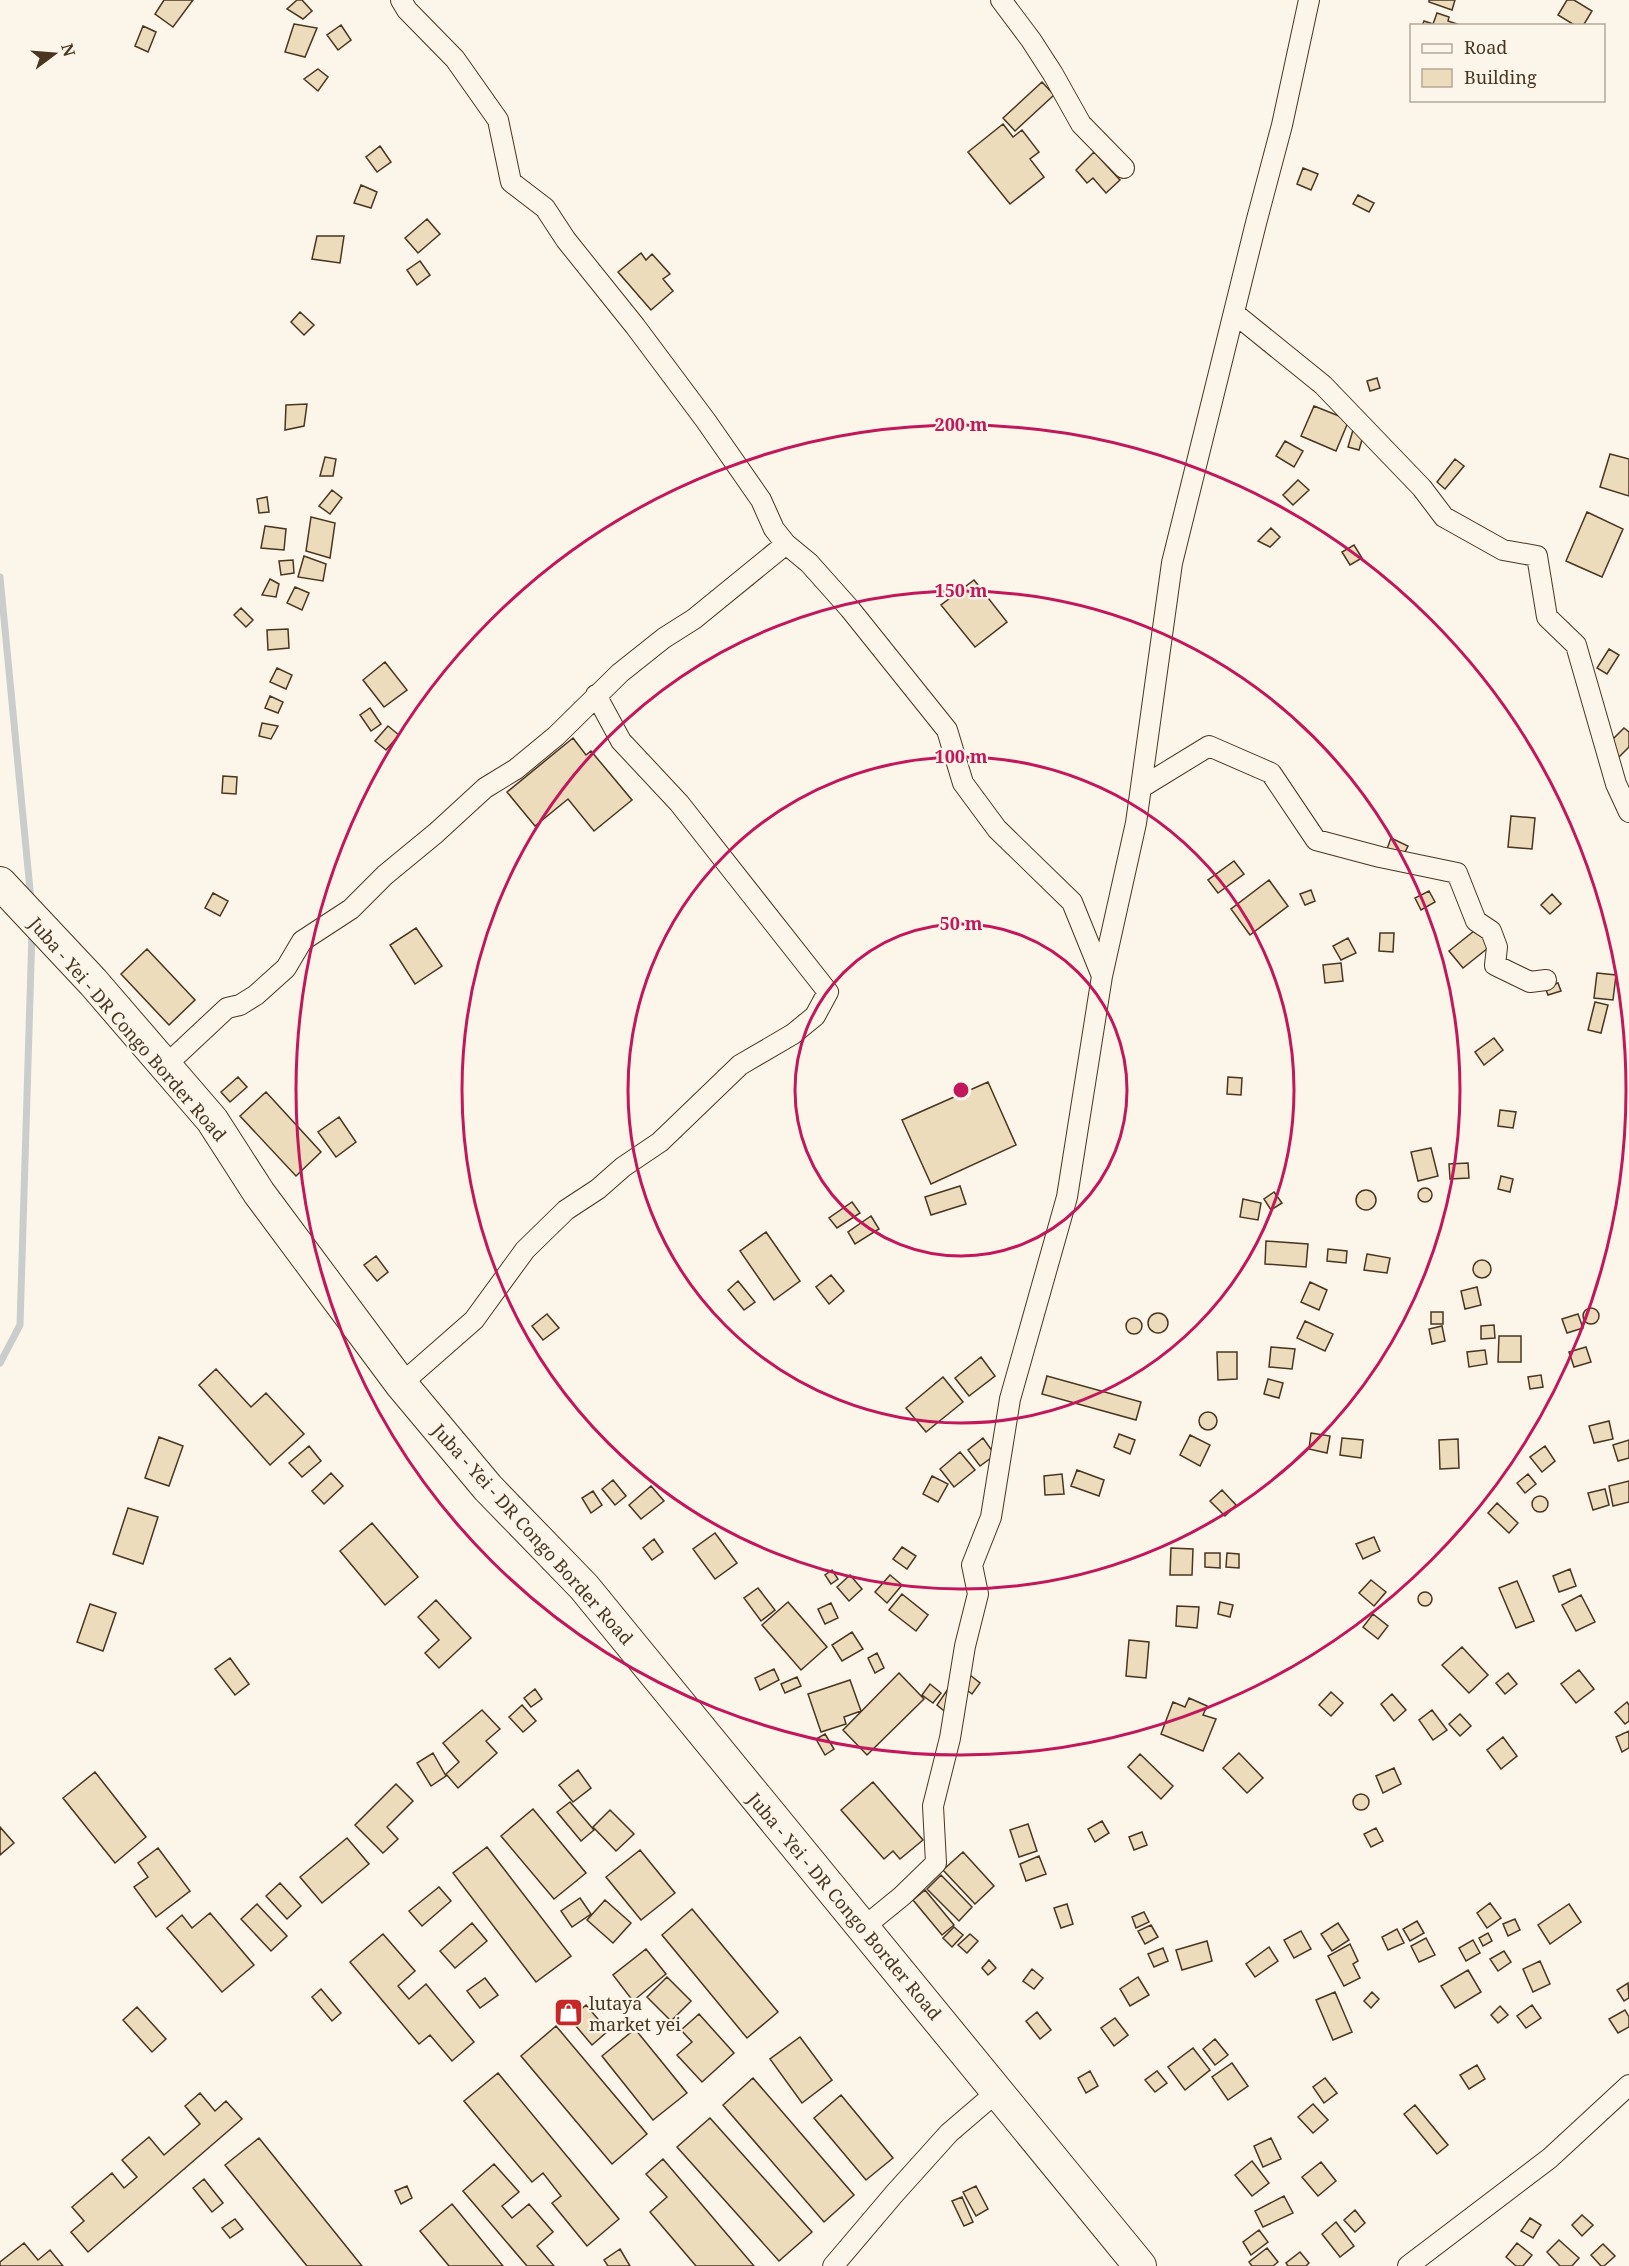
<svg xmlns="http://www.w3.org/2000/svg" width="1629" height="2266" font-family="'Noto Serif',serif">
  <rect width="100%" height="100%" fill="#fbf6e9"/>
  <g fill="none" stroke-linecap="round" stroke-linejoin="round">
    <path stroke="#c9cecd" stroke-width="7" d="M0 577 31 900
      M0 1363 20 1325 32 932"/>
  </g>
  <path fill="#ecdcbc" stroke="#4a3520" stroke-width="1.5" d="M164 0H193L173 27 155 14Z
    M297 0H302L312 11 303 19 287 9Z
    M1429 0H1455L1452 10 1429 2Z
    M1567 0H1574L1592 11 1583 26H1576L1558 15Z
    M1437 13 1449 17 1448 21 1463 26H1422L1424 21 1433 24Z
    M294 24 317 28 305 57 285 52Z
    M341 25 351 40 338 50 327 35Z
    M143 26 156 32 148 52 135 46Z
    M318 69 328 77 318 91 304 79Z
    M1042 82 1054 95 1015 131 1003 118Z
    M1003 124 1013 137 1022 130 1039 152 1030 159 1044 177 1010 204 968 152Z
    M380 146 391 162 377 172 366 157Z
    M1094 152 1120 180 1106 193 1093 178 1087 183 1076 170Z
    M1303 168 1318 174 1311 190 1297 184Z
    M361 185 377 192 371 208 354 203Z
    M1358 195 1374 203 1369 212 1353 204Z
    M427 219 440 234 418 253 405 238Z
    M317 236H344L340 263 312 259Z
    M641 253 646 260 652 254 670 274 663 279 673 291 651 310 618 272Z
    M420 261 430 275 417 285 407 270Z
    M300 312 314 325 304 335 291 322Z
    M1377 378 1380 388 1370 391 1367 381Z
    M307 404 304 426 285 430 286 405Z
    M1314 406 1349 420 1336 451 1301 436Z
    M1353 430 1364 433 1359 450 1348 447Z
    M1285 441 1303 451 1294 467 1276 456Z
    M1610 454 1629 459V496L1600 487Z
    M325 457 336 459 333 476H320Z
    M1455 459 1464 466 1445 489 1437 482Z
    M1298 480 1309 490 1293 505 1283 495Z
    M332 490 342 498 330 514 319 506Z
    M267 497 269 512 259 513 257 499Z
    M1587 512 1623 529 1602 577 1566 561Z
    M311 517 335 523 330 558 306 551Z
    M265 526 286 529 284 550 261 548Z
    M1271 528 1280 537 1270 547 1258 541Z
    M1354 545 1362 558 1350 565 1342 552Z
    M304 556 326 564 323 581 298 577Z
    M293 560 294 573 281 575 279 561Z
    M270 579 279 584 276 597 262 595Z
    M974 580 1007 622 975 647 941 605Z
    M295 587 309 593 302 610 287 603Z
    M241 608 253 620 246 627 234 615Z
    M288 629 289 648 268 650 267 630Z
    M1609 649 1619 655 1607 674 1597 668Z
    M385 662 407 690 384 707 363 680Z
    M277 668 292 675 286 689 270 682Z
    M270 696 283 702 278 713 265 708Z
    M370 708 381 724 371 731 360 715Z
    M262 723 278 726 271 739 259 736Z
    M388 726 399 735 386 750 375 741Z
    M1624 728 1629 732V747L1619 757 1607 745Z
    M573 738 586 755 591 751 632 800 594 831 568 799 535 826 507 792Z
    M223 776 237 777 236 794 222 793Z
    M1511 816 1535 818 1532 849 1508 847Z
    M1391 838 1408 846 1403 856 1387 849Z
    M1234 861 1244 874 1218 893 1208 880Z
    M1269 880 1288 906 1250 935 1231 909Z
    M1311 890 1315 901 1305 905 1300 894Z
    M1429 891 1435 902 1421 910 1415 898Z
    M213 893 228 901 220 916 205 908Z
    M1552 894 1561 904 1550 914 1541 905Z
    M1479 927 1493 944 1463 968 1449 951Z
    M416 928 442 966 415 984 390 945Z
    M1380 933H1394L1393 952 1379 951Z
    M1348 938 1356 953 1341 960 1333 946Z
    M147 949 195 1000 169 1025 121 974Z
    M1341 963 1343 981 1325 983 1323 965Z
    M1597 973 1616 975 1613 1000 1594 998Z
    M1558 983 1561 991 1548 995 1545 987Z
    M1595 1002 1608 1005 1601 1033 1588 1030Z
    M1494 1038 1503 1050 1484 1065 1475 1052Z
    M238 1077 247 1087 230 1102 221 1092Z
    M1228 1077 1242 1078 1241 1095 1227 1094Z
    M988 1082 1016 1145 931 1184 902 1120Z
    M266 1092 321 1152 296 1176 240 1116Z
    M1500 1110 1516 1112 1513 1128 1498 1126Z
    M339 1117 356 1142 336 1157 318 1132Z
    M1431 1148 1438 1176 1418 1181 1411 1152Z
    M1468 1163 1469 1178 1450 1179 1449 1164Z
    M1501 1176 1513 1179 1510 1192 1498 1189Z
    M960 1186 966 1204 931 1215 925 1197Z
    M1418 1195a7 7 0 1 1 14 0a7 7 0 1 1-14 0Z
    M1356 1200a10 10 0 1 1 20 0a10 10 0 1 1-20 0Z
    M1274 1192 1282 1203 1271 1210 1264 1199Z
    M1243 1199 1261 1203 1258 1220 1240 1217Z
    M852 1202 860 1213 837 1228 829 1218Z
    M871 1216 879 1229 855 1244 848 1232Z
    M766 1232 800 1281 774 1300 740 1251Z
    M1266 1241 1308 1244 1306 1267 1265 1264Z
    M1328 1249 1347 1251 1346 1263 1327 1261Z
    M1367 1254 1390 1258 1387 1273 1364 1270Z
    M376 1256 388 1272 377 1281 364 1265Z
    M1473 1269a9 9 0 1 1 18 0a9 9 0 1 1-18 0Z
    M831 1275 844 1291 829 1304 816 1287Z
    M738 1281 755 1302 744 1310 728 1290Z
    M1310 1282 1327 1290 1319 1310 1301 1302Z
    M1477 1287 1481 1305 1465 1309 1461 1291Z
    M1583 1316a8 8 0 1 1 16 0a8 8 0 1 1-16 0Z
    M1431 1312H1443V1324H1431Z
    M1148 1323a10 10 0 1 1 20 0a10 10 0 1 1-20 0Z
    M547 1314 559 1328 543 1340 532 1326Z
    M1578 1314 1583 1328 1567 1333 1562 1319Z
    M1126 1326a8 8 0 1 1 16 0a8 8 0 1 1-16 0Z
    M1305 1321 1333 1334 1325 1351 1297 1338Z
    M1494 1325 1495 1338 1481 1339V1326Z
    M1442 1326 1445 1341 1432 1344 1429 1329Z
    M1499 1336H1521V1362H1498Z
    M1271 1347 1295 1349 1292 1369 1269 1367Z
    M1586 1347 1591 1362 1574 1367 1569 1352Z
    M1485 1350 1487 1364 1469 1367 1467 1352Z
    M1217 1352H1237V1379L1218 1380Z
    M981 1357 995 1376 969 1396 955 1378Z
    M216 1369 251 1407 266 1393 304 1434 270 1465 199 1385Z
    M1541 1375 1543 1387 1530 1389 1528 1377Z
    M1047 1376 1141 1402 1136 1420 1042 1394Z
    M943 1377 963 1402 926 1432 906 1408Z
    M1268 1379 1283 1383 1279 1398 1264 1394Z
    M1199 1421a9 9 0 1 1 18 0a9 9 0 1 1-18 0Z
    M1609 1421 1613 1439 1594 1443 1589 1426Z
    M1311 1433 1330 1436 1327 1453 1309 1449Z
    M1119 1434 1135 1440 1130 1454 1114 1447Z
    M1190 1435 1210 1445 1200 1466 1180 1455Z
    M159 1437 183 1446 169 1486 145 1478Z
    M983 1438 995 1455 980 1466 968 1450Z
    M1342 1438 1363 1440 1361 1458 1340 1455Z
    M1458 1439 1459 1468 1440 1469 1439 1440Z
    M1629 1440V1458L1618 1461 1613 1445Z
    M309 1446 321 1461 302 1477 289 1463Z
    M1545 1446 1555 1461 1542 1472 1530 1457Z
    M960 1452 975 1470 954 1487 940 1469Z
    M1077 1470 1104 1480 1099 1496 1071 1486Z
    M331 1473 343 1486 324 1504 312 1491Z
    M1062 1474 1064 1494 1045 1495 1044 1476Z
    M1528 1474 1536 1484 1525 1493 1517 1483Z
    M932 1476 948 1484 938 1502 923 1494Z
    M613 1480 626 1496 615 1505 602 1489Z
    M1629 1481V1502L1613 1506 1609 1486Z
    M651 1486 664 1501 641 1519 629 1505Z
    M1605 1489 1609 1505 1593 1510 1588 1493Z
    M1222 1490 1236 1505 1225 1516 1210 1501Z
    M593 1491 602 1505 591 1513 582 1498Z
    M1532 1504a8 8 0 1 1 16 0a8 8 0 1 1-16 0Z
    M1497 1503 1518 1523 1509 1533 1488 1513Z
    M128 1508 158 1517 143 1564 113 1554Z
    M372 1523 418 1577 385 1605 340 1551Z
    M715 1533 737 1563 715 1579 693 1549Z
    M1374 1537 1380 1551 1363 1559 1356 1544Z
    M654 1539 663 1552 652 1560 643 1548Z
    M902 1547 916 1556 907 1569 893 1559Z
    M1171 1548 1193 1549 1192 1575H1170Z
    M1205 1553H1220V1568L1205 1567Z
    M1227 1553 1239 1554V1568L1226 1567Z
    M1570 1569 1576 1586 1559 1592 1553 1576Z
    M832 1570 838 1579 831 1584 825 1575Z
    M850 1575 862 1589 849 1601 837 1587Z
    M890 1575 902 1585 887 1603 875 1592Z
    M1371 1580 1386 1592 1374 1606 1359 1593Z
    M1517 1581 1534 1621 1516 1628 1499 1588Z
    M758 1588 775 1610 761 1621 744 1598Z
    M1418 1599a7 7 0 1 1 14 0a7 7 0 1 1-14 0Z
    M902 1594 928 1615 916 1631 889 1610Z
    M1581 1595 1595 1622 1576 1631 1562 1605Z
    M436 1600 471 1638 439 1668 425 1653 439 1640 418 1617Z
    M788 1602 827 1647 801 1670 762 1625Z
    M1220 1602 1233 1605 1230 1617 1218 1614Z
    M831 1603 838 1618 825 1624 818 1609Z
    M90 1604 116 1613 103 1651 77 1642Z
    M1177 1606 1199 1607 1197 1628 1176 1626Z
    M1373 1614 1388 1626 1378 1639 1363 1627Z
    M852 1632 863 1649 842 1661 832 1645Z
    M1129 1640 1149 1642 1146 1678 1126 1676Z
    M1462 1647 1488 1675 1469 1693 1442 1665Z
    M877 1653 884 1668 875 1673 868 1658Z
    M230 1658 249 1684 235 1695 215 1669Z
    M774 1669 779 1680 760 1690 755 1678Z
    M1579 1670 1594 1689 1576 1703 1561 1684Z
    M899 1673 924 1699 867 1755 843 1730Z
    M1508 1673 1517 1684 1505 1694 1496 1683Z
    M970 1675 980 1683 972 1694 962 1686Z
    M797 1677 801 1686 785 1693 781 1684Z
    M850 1680 861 1711 844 1717 846 1724 821 1732 808 1694Z
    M952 1683 948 1714 937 1705Z
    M930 1684 941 1693 933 1703 922 1695Z
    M535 1689 542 1699 531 1707 524 1698Z
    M1331 1692 1343 1703 1331 1716 1319 1705Z
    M1392 1694 1406 1710 1394 1721 1381 1704Z
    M1189 1698 1207 1706 1203 1715 1216 1719 1203 1751 1161 1734 1173 1702 1185 1707Z
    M1627 1702 1629 1705V1721L1625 1724 1615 1712Z
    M522 1705 536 1721 523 1732 509 1717Z
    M482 1710 500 1729 486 1741 497 1753 458 1788 446 1774 459 1762 443 1743Z
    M1432 1710 1447 1730 1433 1740 1419 1720Z
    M1460 1714 1471 1726 1460 1736 1449 1724Z
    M1629 1731V1748L1622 1752 1616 1737Z
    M825 1734 834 1749 825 1755 816 1739Z
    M1503 1737 1517 1756 1501 1769 1487 1750Z
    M433 1753 446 1776 431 1786 417 1763Z
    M1239 1753 1263 1778 1247 1793 1223 1768Z
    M1140 1754 1173 1786 1161 1799 1128 1767Z
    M1394 1768 1401 1784 1383 1793 1376 1776Z
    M578 1770 591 1788 573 1802 559 1785Z
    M95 1772 146 1837 115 1863 63 1798Z
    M873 1782 923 1840 900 1859 893 1851 884 1859 841 1810Z
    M396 1784 413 1801 387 1827 398 1839 383 1853 355 1825Z
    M1353 1802a8 8 0 1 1 16 0a8 8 0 1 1-16 0Z
    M570 1802 594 1830 581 1841 557 1812Z
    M533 1809 586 1873 554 1899 501 1836Z
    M610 1810 634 1834 616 1851 593 1827Z
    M1102 1821 1109 1833 1095 1842 1088 1829Z
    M1028 1824 1037 1851 1019 1857 1010 1830Z
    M0 1827 14 1843 0 1855Z
    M1376 1828 1383 1841 1371 1847 1364 1834Z
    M1142 1832 1147 1845 1134 1850 1129 1837Z
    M347 1838 369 1864 322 1903 300 1877Z
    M487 1847 571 1956 536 1982 453 1873Z
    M158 1848 190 1891 156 1917 134 1887 148 1877 138 1863Z
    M640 1850 675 1893 641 1920 606 1877Z
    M963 1852 994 1886 975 1904 943 1870Z
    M1039 1856 1046 1874 1026 1881 1020 1864Z
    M941 1875 972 1907 959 1921 927 1889Z
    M280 1883 301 1906 287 1919 266 1896Z
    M439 1887 451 1901 422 1926 409 1911Z
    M925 1890 954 1925 942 1935 913 1900Z
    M580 1898 591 1914 572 1927 561 1911Z
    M605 1900 631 1923 613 1943 587 1920Z
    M1490 1903 1501 1918 1487 1928 1477 1913Z
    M257 1904 287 1936 271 1951 241 1919Z
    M1067 1904 1073 1924 1061 1928 1054 1908Z
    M1569 1904 1581 1922 1550 1944 1538 1925Z
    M692 1909 778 2012 747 2038 662 1935Z
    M1144 1912 1149 1922 1136 1928 1132 1917Z
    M210 1913 254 1965 222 1992 167 1928 182 1915 192 1928Z
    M1515 1919 1520 1930 1508 1936 1503 1924Z
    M1417 1921 1424 1933 1410 1941 1403 1929Z
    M472 1923 487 1941 455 1968 440 1951Z
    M1338 1923 1349 1940 1332 1951 1321 1934Z
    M1151 1925 1158 1937 1145 1944 1138 1931Z
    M954 1927 963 1935 952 1947 943 1938Z
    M1397 1929 1404 1943 1388 1950 1382 1937Z
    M1301 1931 1311 1949 1294 1958 1284 1940Z
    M1488 1933 1492 1941 1483 1946 1479 1938Z
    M383 1934 415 1971 398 1986 409 1999 426 1984 474 2042 452 2061 430 2035 419 2044 350 1962Z
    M970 1934 978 1941 967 1953 958 1945Z
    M1426 1938 1435 1955 1419 1962 1411 1946Z
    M1473 1940 1480 1953 1466 1961 1459 1948Z
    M1207 1941 1212 1961 1182 1970 1176 1950Z
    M1350 1944 1358 1961 1353 1964 1360 1978 1344 1986 1328 1956Z
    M1269 1947 1278 1961 1255 1977 1246 1964Z
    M1163 1948 1168 1961 1154 1967 1148 1954Z
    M646 1949 666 1974 633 2001 613 1975Z
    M1504 1951 1511 1962 1498 1971 1490 1959Z
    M989 1960 996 1968 988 1975 982 1968Z
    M1540 1961 1550 1984 1533 1992 1523 1969Z
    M1032 1969 1043 1978 1034 1989 1023 1981Z
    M1468 1970 1481 1992 1455 2008 1441 1986Z
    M667 1977 691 2001 671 2021 647 1997Z
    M1138 1977 1149 1995 1130 2006 1120 1989Z
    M485 1978 498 1995 480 2008 467 1991Z
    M1628 1983 1629 1998 1624 2001 1617 1990Z
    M321 1989 341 2013 332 2021 312 1997Z
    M1335 1992 1352 2032 1333 2040 1316 2000Z
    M1372 1992 1379 1999 1371 2008 1364 2001Z
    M586 2005 608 2031 592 2045 570 2019Z
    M1532 2005 1541 2018 1526 2028 1517 2016Z
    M1500 2006 1508 2015 1498 2023 1491 2015Z
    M137 2007 166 2039 152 2052 123 2020Z
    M1625 2010 1629 2017V2027L1618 2033 1609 2019Z
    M1037 2012 1051 2030 1040 2039 1026 2021Z
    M699 2014 734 2053 702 2082 677 2055 692 2042 681 2030Z
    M1115 2018 1128 2035 1114 2046 1101 2028Z
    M556 2026 647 2134 612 2164 521 2056Z
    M635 2029 687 2093 653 2120 602 2056Z
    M800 2037 832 2080 802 2103 770 2059Z
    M1215 2039 1228 2055 1215 2065 1203 2049Z
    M1193 2048 1210 2070 1185 2090 1168 2067Z
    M1232 2063 1248 2086 1228 2100 1212 2077Z
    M1477 2065 1485 2079 1469 2089 1460 2075Z
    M1090 2071 1098 2086 1086 2093 1078 2078Z
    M1157 2071 1167 2083 1155 2092 1145 2080Z
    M498 2073 619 2219 587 2246 552 2203 561 2196 543 2173 532 2182 464 2101Z
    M753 2078 854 2195 824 2222 723 2105Z
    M1325 2078 1337 2093 1324 2103 1313 2087Z
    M200 2093 215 2111 226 2101 242 2119 88 2252 71 2232 84 2221 72 2207 112 2173 124 2188 137 2177 122 2160 149 2137 164 2155 200 2124 185 2106Z
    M841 2095 893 2158 866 2180 814 2118Z
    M1313 2104 1328 2120 1313 2133 1298 2117Z
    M1415 2105 1448 2145 1437 2154 1404 2114Z
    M710 2118 812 2232 779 2261 677 2147Z
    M259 2138 362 2266H307L225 2165Z
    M1271 2138 1281 2159 1263 2167 1254 2146Z
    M663 2159 754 2266H696L650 2212 667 2197 646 2174Z
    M1252 2161 1269 2183 1252 2196 1235 2175Z
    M1321 2162 1336 2181 1318 2196 1302 2177Z
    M494 2164 519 2192 502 2206 512 2218 529 2204 553 2232 537 2246 554 2266H527L463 2191Z
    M204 2179 223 2203 212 2212 193 2188Z
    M407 2186 412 2198 401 2204 395 2191Z
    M976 2186 988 2209 976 2216 963 2192Z
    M1284 2196 1293 2213 1263 2227 1255 2211Z
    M962 2197 973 2222 964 2226 952 2201Z
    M452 2204 503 2266H449L420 2231Z
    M1355 2210 1365 2223 1355 2232 1344 2220Z
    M1582 2215 1593 2225 1582 2236 1572 2225Z
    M1530 2218 1541 2225 1533 2238 1521 2231Z
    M235 2219 243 2229 230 2238 222 2228Z
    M1336 2222 1354 2246 1340 2257 1322 2234Z
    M1259 2230 1268 2242 1251 2255 1243 2242Z
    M1559 2240 1579 2258 1572 2266H1560L1547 2252Z
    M24 2243 38 2260 50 2250 63 2266H0V2262Z
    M1517 2243 1532 2255 1523 2266H1516L1506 2257Z
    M1603 2244 1615 2256 1604 2266H1601L1591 2255Z
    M1267 2248 1278 2262 1273 2266H1252L1249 2262Z
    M620 2249 630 2266H608L604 2260Z
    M1300 2252 1309 2263 1306 2266H1288L1286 2263Z"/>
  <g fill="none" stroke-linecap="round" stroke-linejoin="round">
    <defs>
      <path id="street" d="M401 0 407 10 455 59 498 120 511 182 545 208 566 240 635 326 706 421 761 500 774 529 786 544 809 563 850 609 947 730 963 783 997 829 1072 902 1102 976
        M1001 0 1031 40 1053 74 1081 124 1124 168
        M1234 313 1323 385 1422 488 1444 517 1503 550 1537 556 1547 617 1576 645 1616 784 1629 812
        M1142 787 1209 746 1271 773 1316 840 1380 857 1457 873 1476 921 1491 931 1497 947 1495 965 1530 982 1546 980
        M165 1066 227 1008 240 1005 256 995 286 968 302 941 351 909 385 875 436 833 485 788 516 769 556 736 620 673 664 638 694 619 786 544
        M401 1384 474 1320 525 1250 566 1210 598 1189 623 1167 660 1142 740 1065 793 1034 815 1016 828 992 679 803 621 741 596 695
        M864 1927 902 1896 936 1863 933 1806 950 1738 965 1646 978 1594 972 1565 991 1517 1010 1399 1067 1197 1102 976 1136 823 1172 563 1256 223 1282 125 1309 0
        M833 2266 895 2193 949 2133 998 2091
        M1408 2266 1550 2158 1629 2085"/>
      <path id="primary" d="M0 883 93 982 212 1120 259 1193 401 1384 488 1488 584 1587 1140 2266"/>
    </defs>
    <use href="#street" stroke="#4a3520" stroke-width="22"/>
    <use href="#primary" stroke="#4a3520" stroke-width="34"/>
    <use href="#street" stroke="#fbf6e9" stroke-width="20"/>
    <use href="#primary" stroke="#fbf6e9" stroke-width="32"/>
  </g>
  <g fill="none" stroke="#c2185b" stroke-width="3">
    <circle cx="961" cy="1090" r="166"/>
    <circle cx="961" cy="1090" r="333"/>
    <circle cx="961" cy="1090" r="499"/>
    <circle cx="961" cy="1090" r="665"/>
  </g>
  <defs>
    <symbol id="shop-square" viewBox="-11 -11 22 22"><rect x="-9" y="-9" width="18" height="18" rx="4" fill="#c62828" stroke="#fbf6e9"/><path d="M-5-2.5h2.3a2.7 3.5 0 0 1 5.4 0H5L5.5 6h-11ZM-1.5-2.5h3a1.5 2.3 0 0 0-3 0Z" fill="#fff"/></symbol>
  </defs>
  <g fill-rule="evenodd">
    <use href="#shop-square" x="552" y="1996" width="33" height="33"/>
  </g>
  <g text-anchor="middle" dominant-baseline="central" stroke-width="4.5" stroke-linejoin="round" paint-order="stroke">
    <g font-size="18" fill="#4a3520" stroke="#fbf6e9">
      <text transform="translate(128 1029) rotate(49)">Juba - Yei - DR Congo Border Road</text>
      <text transform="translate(533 1534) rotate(48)">Juba - Yei - DR Congo Border Road</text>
      <text transform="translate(845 1906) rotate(50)">Juba - Yei - DR Congo Border Road</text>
    </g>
    <g font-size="18" fill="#4a3520" stroke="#fbf6e9" text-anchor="start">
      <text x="589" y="2003">lutaya<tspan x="589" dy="21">market yei</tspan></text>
    </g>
  </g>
  <circle cx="961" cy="1090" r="9" fill="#c2185b" stroke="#fbf6e9" stroke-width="3"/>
  <g font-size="18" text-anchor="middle" font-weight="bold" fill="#c2185b" stroke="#fbf6e9" stroke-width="4.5" stroke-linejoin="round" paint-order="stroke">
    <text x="961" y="431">200 m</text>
    <text x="961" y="597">150 m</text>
    <text x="961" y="763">100 m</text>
    <text x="961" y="930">50 m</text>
  </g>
  <rect x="1410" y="24" width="195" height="78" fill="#fbf6e9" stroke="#b4a999" stroke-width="1.5"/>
  <rect x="1422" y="44" width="30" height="9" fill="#fbf6e9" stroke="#b4a999" stroke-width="1.5"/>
  <text x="1464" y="54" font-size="18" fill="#4a3520">Road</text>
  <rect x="1422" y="69" width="30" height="18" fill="#ecdcbc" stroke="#b4a999" stroke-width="1.5"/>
  <text x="1464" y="84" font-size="18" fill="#4a3520">Building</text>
  <g transform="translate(54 54) rotate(74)" stroke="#fbf6e9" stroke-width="4.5" paint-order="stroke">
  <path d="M0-4.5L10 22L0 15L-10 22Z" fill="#4a3520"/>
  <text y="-9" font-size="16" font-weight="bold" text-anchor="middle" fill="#4a3520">N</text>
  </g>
</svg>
